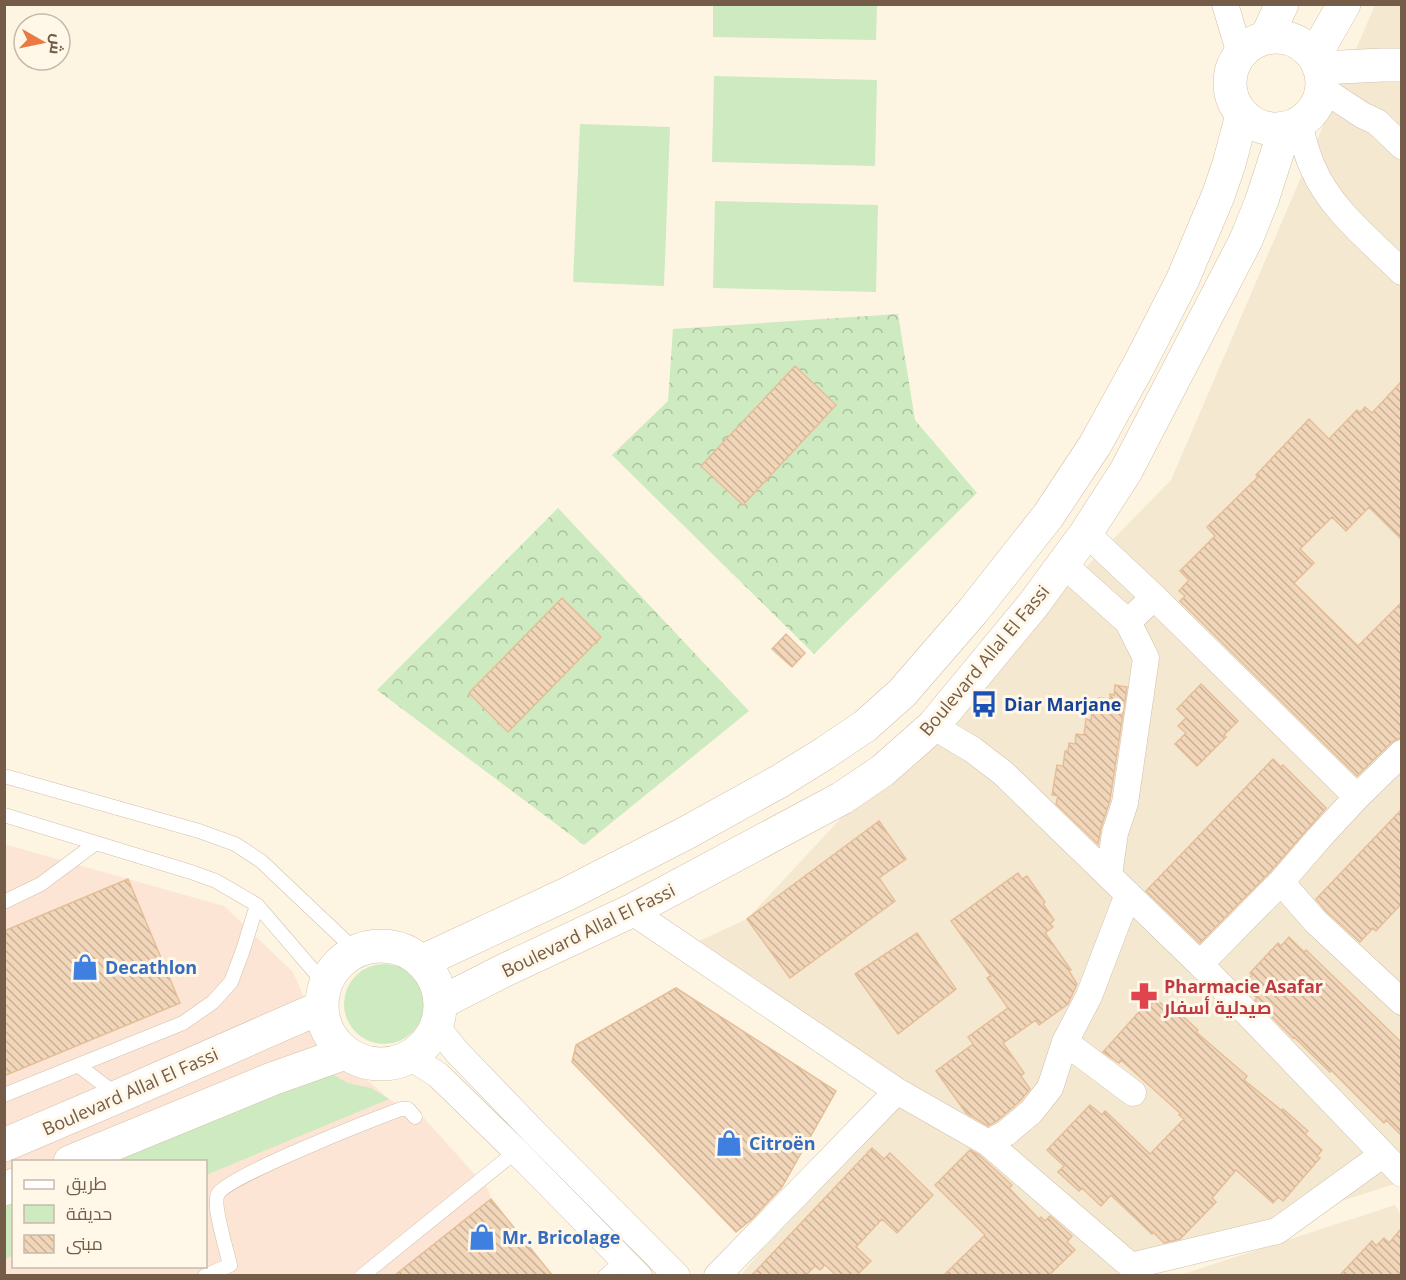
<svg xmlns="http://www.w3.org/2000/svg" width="1406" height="1280" font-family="'Open Sans',Cairo,sans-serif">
  <defs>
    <pattern id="forest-crowns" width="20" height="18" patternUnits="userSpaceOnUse" patternTransform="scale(1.5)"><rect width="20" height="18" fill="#cdeac0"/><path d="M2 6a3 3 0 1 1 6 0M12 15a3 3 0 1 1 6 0" fill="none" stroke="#abc19e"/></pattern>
    <pattern id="building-back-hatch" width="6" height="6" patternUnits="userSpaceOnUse" patternTransform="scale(1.5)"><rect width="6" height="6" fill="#f2d6b9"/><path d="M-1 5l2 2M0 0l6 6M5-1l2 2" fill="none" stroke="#c9b198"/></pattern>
  </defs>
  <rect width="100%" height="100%" fill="#fdf5e2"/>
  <path fill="#f4e8d0" d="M1375 5H1401V1182L1138 1266 699 941 747 919 843 816 1171 480Z
    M895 1091 1023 1184 1143 1276H740Z
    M1395 1205 1401 1215V1275L1177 1276Z"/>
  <path fill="#fde5d5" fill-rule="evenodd" d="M4 844 224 906 293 972 323 1042 389 1099 423 1117 488 1189 491 1199 552 1275H5ZM14 1162H206V1266H14Z"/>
  <path fill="#cdeac0" d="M713 5H877L876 40 713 37Z
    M714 76 877 80 875 166 712 162Z
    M580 124 670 127 664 286 573 282Z
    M715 201 878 205 876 292 713 288Z
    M344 1004a40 40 0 1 1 80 0a40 40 0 1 1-80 0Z
    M327 1071 348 1083 371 1088 389 1099 206 1175V1162H110Z
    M13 1202V1255L5 1259 4 1206Z"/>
  <path fill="url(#forest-crowns)" d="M898 314 915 420 977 493 814 654 612 455 668 401 673 329Z
    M558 508 749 711 584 845 377 690Z"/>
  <path fill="url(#building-back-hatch)" stroke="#e5be99" stroke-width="1.5" d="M795 366 836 405 743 505 701 466Z
    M1401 382V539L1369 507 1346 531 1332 517 1300 549 1314 563 1294 583 1358 646 1401 603V738L1398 739 1392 742 1357 776 1180 601 1185 596 1179 591 1189 580 1180 571 1215 536 1207 527 1258 477 1256 475 1309 419 1329 439 1357 410 1360 413 1365 407 1372 413Z
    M562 598 601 637 508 732 469 693Z
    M786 634 805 653 792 667 772 649Z
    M1201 684 1238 721 1224 735 1226 737 1197 766 1175 744 1186 733 1178 726 1186 718 1177 709Z
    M1115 685 1127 687 1110 800 1101 828 1098 844 1056 804 1058 796 1052 795 1057 765 1063 766 1065 751H1068L1069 743 1075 744 1076 734 1084 735 1086 719 1091 720 1093 706 1098 707 1099 698 1110 699V694L1114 695Z
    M1273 759 1281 767 1283 765 1326 808 1270 872 1200 943 1146 891Z
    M1401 810V904L1376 931 1373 928 1360 942 1326 911 1316 899Z
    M879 821 906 859 879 878 895 901 790 978 747 919Z
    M1018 873 1022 879 1027 876 1045 902 1043 904 1054 920 1050 924 1053 927 1045 933 1071 970 1069 971 1077 984 1068 1004 1039 1025 1036 1020 1003 1043 1024 1073 1021 1076 1030 1089 1020 1101 997 1121 988 1126 966 1113 936 1071 973 1044 968 1037 1008 1008 987 978 991 976 951 921Z
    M128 879 180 1003 4 1076V931Z
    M917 933 956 989 898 1034 855 974Z
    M1289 937 1304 952 1306 950 1401 1042V1135L1386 1120 1384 1123 1331 1070 1330 1072 1294 1037 1293 1038 1255 1000 1257 998 1243 985 1252 975 1250 973 1278 943 1281 946Z
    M676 988 836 1091 782 1187 752 1219 736 1232 572 1062 576 1045Z
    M1156 999 1173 1014 1176 1010 1198 1030 1196 1032 1247 1076 1244 1080 1281 1110 1283 1109 1308 1131 1305 1134 1322 1150 1317 1156 1320 1158 1283 1201 1278 1197 1273 1203 1236 1170 1212 1198 1216 1202 1180 1239 1164 1243 1153 1232 1152 1234 1111 1195 1101 1206 1082 1188 1079 1191 1058 1172 1064 1166 1047 1150 1090 1105 1102 1115 1105 1111 1150 1154 1184 1119 1179 1115 1181 1114 1121 1060 1119 1063 1103 1052 1146 1004 1149 1007Z
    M872 1148 884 1159 890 1153 933 1195 897 1233 882 1219 856 1247 871 1261 857 1275H836L825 1265 820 1270 815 1266 806 1275H752Z
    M970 1150 979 1155 1012 1185 1009 1188 1039 1219 1041 1217 1045 1221 1050 1216 1072 1236 1067 1242 1075 1250 1049 1275H944L985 1235 935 1185Z
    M491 1199 552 1275H395Z
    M1401 1229V1275H1340L1372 1241 1376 1246 1384 1238 1389 1243Z"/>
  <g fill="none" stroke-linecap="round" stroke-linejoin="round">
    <defs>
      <path id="lane" d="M4 776 199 831 235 844 261 861 356 951
        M4 815 191 872 216 881 257 905 325 984
        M4 902 41 884 96 843
        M79 1066 117 1095
        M4 1095 183 1023 213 1002 231 982 242 953 257 905
        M205 1276 230 1265C227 1251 212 1204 218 1194 228 1176 374 1119 401 1109H408L415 1117
        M362 1276 519 1149
        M605 1276 623 1260"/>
      <path id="street" d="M1225 4 1240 54
        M1321 88 1362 115 1377 122 1402 146
        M1299 123C1303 138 1306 154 1313 168 1330 209 1371 241 1402 272
        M1086 533 1154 597
        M1063 564 1128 622
        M933 726 973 750 1003 773 1200 964 1402 1174
        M1109 875 1115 833 1125 803 1146 658 1128 622 1154 597 1357 797
        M1281 882 1315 921 1402 1002
        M631 911 897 1091 988 1143 1131 1266 1277 1231 1382 1155
        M1200 964 1281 882 1319 838 1357 797 1402 753
        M436 1026 457 1052 535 1133 677 1276
        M1065 1042 1133 1093
        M410 1057 438 1075 517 1152 639 1276
        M988 1143 1006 1133 1031 1112 1050 1088 1065 1042 1089 996 1128 894
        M717 1276 897 1091"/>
      <path id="secondary" d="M1230 83a46 46 0 1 1 92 0a46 46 0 1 1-92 0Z
        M1266 38 1282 4
        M1314 57 1344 4
        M1319 68 1383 65H1402
        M322 1005a59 59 0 1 1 118 0a59 59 0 1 1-118 0Z
        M421 962 567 894 686 833 780 781 825 753 865 726 902 693 973 611 1048 516 1095 445 1139 365 1182 281 1218 196 1229 164 1242 115
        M440 1003 507 969 631 911 842 798 882 771 933 726 1033 605 1086 533 1126 471 1246 240 1262 200 1285 129
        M4 1145 119 1096 322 1007
        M70 1162 272 1079 345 1053
        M4 1189 14 1185"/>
    </defs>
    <use href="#lane" stroke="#d0c0ac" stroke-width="15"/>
    <use href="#street" stroke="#d0c0ac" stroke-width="27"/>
    <use href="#secondary" stroke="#d3c0a8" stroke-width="34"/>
    <use href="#lane" stroke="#fff" stroke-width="14"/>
    <use href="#street" stroke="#fff" stroke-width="26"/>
    <use href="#secondary" stroke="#fff" stroke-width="33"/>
  </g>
  <defs>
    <symbol id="bus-bare" viewBox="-9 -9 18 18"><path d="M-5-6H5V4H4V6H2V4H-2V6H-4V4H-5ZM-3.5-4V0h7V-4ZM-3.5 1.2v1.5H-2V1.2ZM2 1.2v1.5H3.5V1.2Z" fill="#1a4fb4" stroke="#fff8e9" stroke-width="2.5" paint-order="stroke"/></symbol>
    <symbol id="shop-bare" viewBox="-9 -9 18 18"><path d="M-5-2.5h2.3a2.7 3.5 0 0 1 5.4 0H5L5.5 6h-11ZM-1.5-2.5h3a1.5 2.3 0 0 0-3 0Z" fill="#3f7fe0" stroke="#fff8e9" stroke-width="2.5" paint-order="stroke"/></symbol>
    <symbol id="pharmacy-bare" viewBox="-9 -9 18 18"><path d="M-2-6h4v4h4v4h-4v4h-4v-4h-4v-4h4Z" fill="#e0444e" stroke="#fff8e9" stroke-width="2.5" paint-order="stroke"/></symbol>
  </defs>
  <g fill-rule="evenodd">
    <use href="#bus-bare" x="965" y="685" width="38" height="38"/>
    <use href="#shop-bare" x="66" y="948" width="38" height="38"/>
    <use href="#pharmacy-bare" x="1125" y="977" width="38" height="38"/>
    <use href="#shop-bare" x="710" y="1124" width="38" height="38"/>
    <use href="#shop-bare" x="463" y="1218" width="38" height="38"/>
  </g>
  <g text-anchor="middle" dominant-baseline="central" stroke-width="6" stroke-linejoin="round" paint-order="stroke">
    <g font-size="18" fill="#755c48" stroke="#fff8e9">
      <text transform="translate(984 660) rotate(-50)">Boulevard Allal El Fassi</text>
      <text transform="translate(588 930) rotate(-26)">Boulevard Allal El Fassi</text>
      <text transform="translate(130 1091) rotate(-24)">Boulevard Allal El Fassi</text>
    </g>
    <g font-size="18" font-weight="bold" fill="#164399" stroke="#fff8e9" text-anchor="start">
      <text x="1004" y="704">Diar Marjane</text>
    </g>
    <g font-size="18" font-weight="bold" fill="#366cbe" stroke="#fff8e9" text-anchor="start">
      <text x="105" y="967">Decathlon</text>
      <text x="749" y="1143">Citroën</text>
      <text x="502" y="1237">Mr. Bricolage</text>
    </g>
    <g font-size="18" font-weight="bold" fill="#be3a42" stroke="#fff8e9" text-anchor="start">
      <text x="1164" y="986">Pharmacie Asafar<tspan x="1164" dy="21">صيدلية أسفار</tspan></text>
    </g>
  </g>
  <rect width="1406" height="1280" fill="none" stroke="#755c48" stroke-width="12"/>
  <rect x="12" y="1160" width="195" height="108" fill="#fff8e9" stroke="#c8baa9" stroke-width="1.5"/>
  <rect x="24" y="1180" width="30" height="9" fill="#ffffff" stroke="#c8baa9" stroke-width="1.5"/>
  <text x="66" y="1190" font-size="18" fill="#755c48">طريق</text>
  <rect x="24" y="1205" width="30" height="18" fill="#cdeac0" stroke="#c8baa9" stroke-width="1.5"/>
  <text x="66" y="1220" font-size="18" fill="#755c48">حديقة</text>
  <rect x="24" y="1235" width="30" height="18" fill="url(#building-back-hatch)" stroke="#c8baa9" stroke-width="1.5"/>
  <text x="66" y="1250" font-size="18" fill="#755c48">مبنى</text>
  <g transform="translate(42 42) rotate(99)"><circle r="28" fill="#fff8e9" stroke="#c8baa9" stroke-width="1.5"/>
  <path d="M0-4.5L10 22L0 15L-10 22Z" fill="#e97a44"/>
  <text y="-9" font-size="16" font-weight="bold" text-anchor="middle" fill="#755c48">ش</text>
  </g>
</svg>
